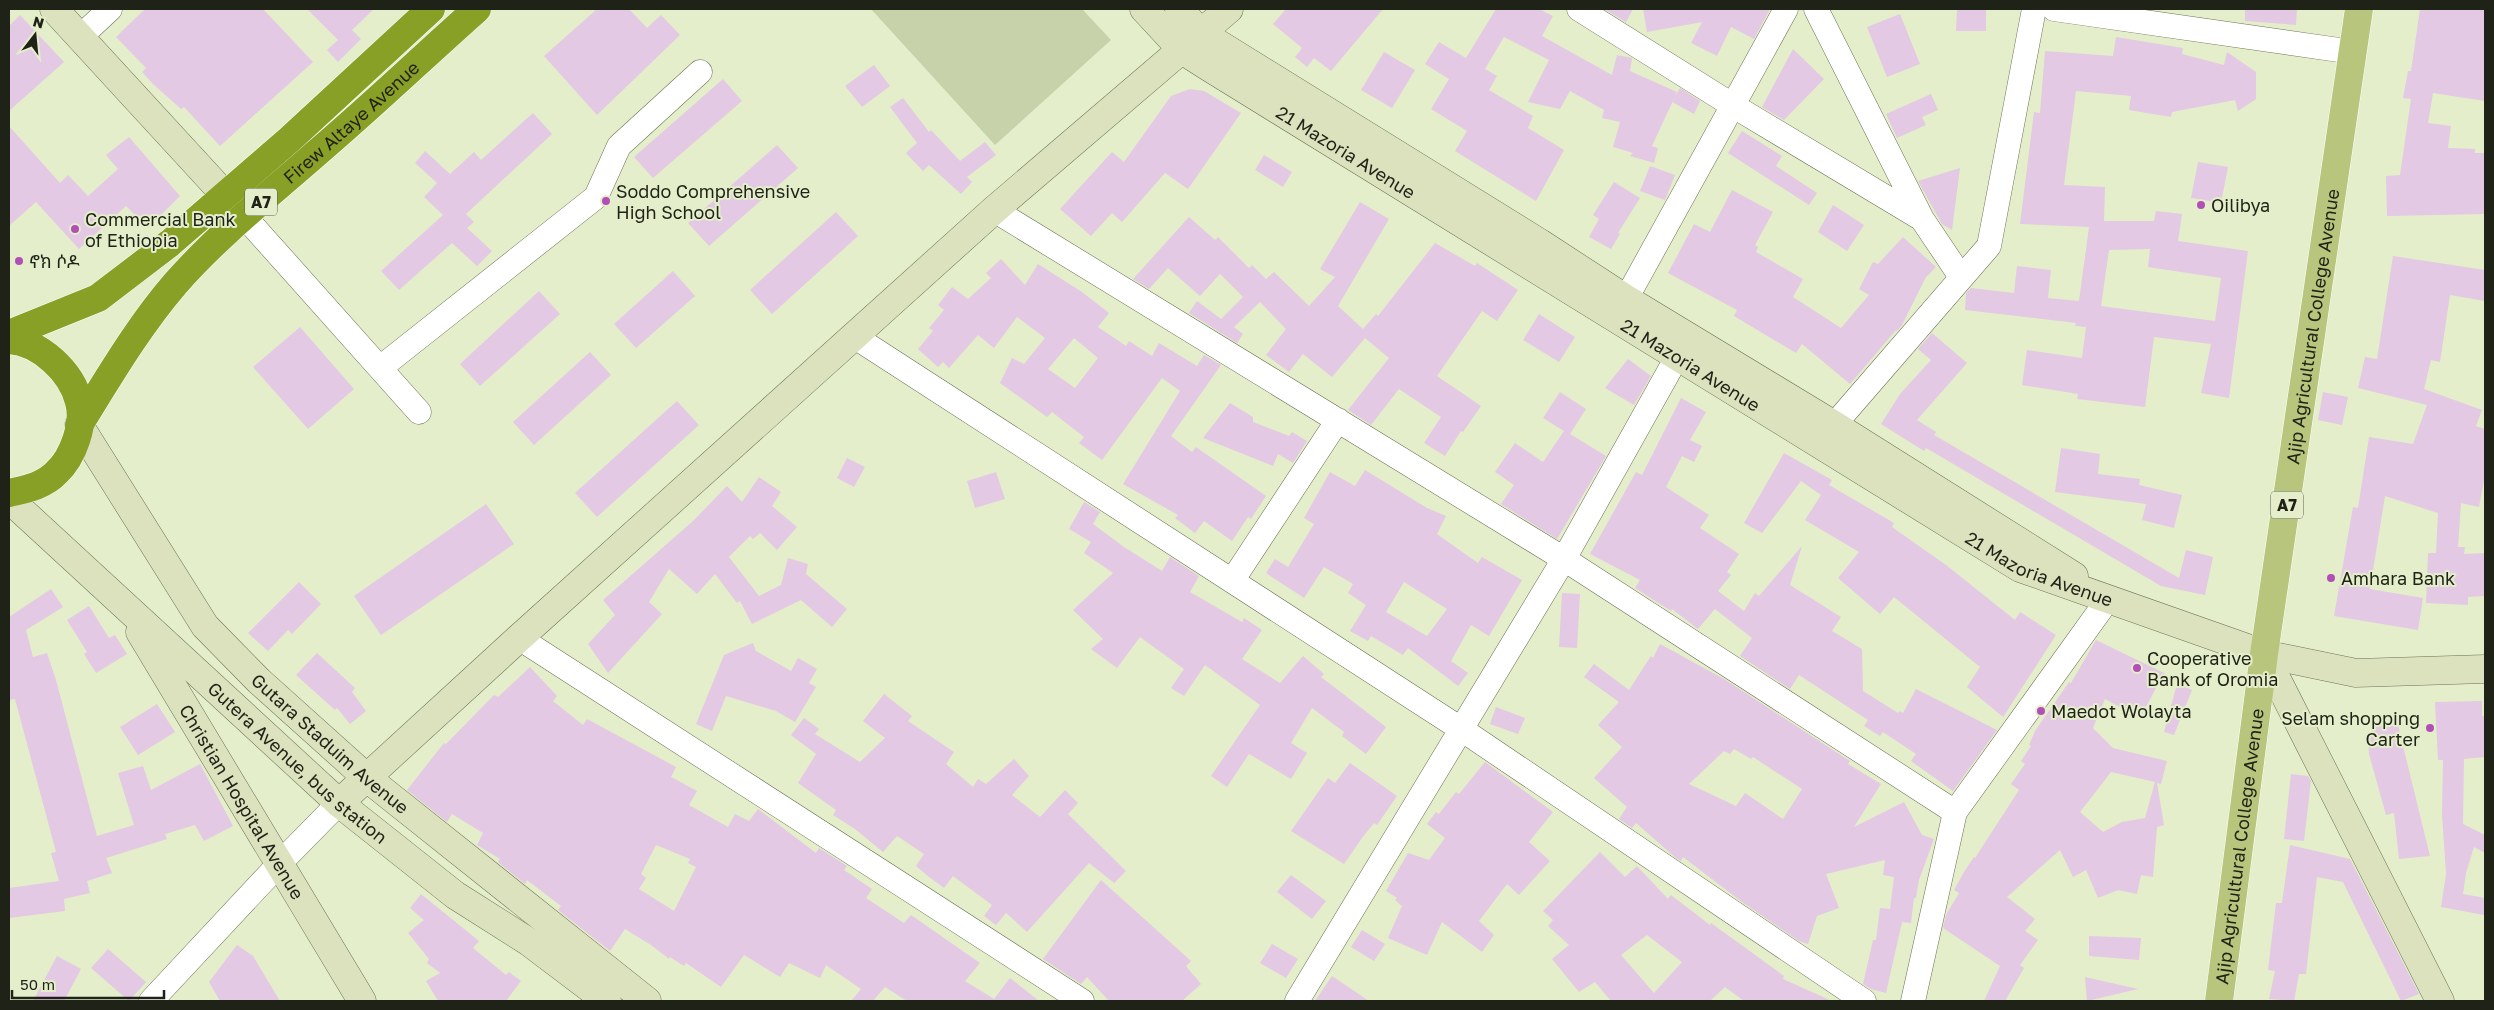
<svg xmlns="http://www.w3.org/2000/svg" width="2494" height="1010" font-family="'Golos Text','Noto Sans Ethiopic',sans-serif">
  <rect width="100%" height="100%" fill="#e4eecb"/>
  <path fill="#c7d1aa" d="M871 9H1082L1111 40 995 145Z"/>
  <path fill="#e3c9e4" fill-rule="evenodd" d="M145 9H263L313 62 220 146 184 107 181 109 153 84 142 72 146 68 116 37Z
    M307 9H374L352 30 361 39 338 62 327 50 338 40Z
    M597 9H629L647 28 661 15 680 35 597 115 544 56Z
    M1286 9H1383L1331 71 1314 58 1307 67 1295 57 1302 48 1273 24Z
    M1496 9H1539L1553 16 1542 36 1612 75 1617 55 1632 58 1630 71 1677 92 1652 146 1658 148 1654 163 1630 156 1633 153 1613 147 1620 122 1602 118 1604 110 1570 91 1560 109 1528 102 1549 60 1504 37 1485 69 1497 76 1489 90 1533 116 1528 128 1564 150 1536 201 1455 151 1467 131 1431 109 1449 79 1425 64 1439 42 1466 58Z
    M1604 9H1633L1626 22Z
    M1643 9H1770L1754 39 1731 27 1717 56 1691 43 1702 22 1647 32Z
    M1957 9H1986V31H1956Z
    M2245 9H2297L2296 25 2245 21Z
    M2420 9H2485V101L2433 93 2428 123 2451 126 2448 148 2475 149V153H2485V214L2387 216 2386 176 2400 175 2411 99 2403 98 2408 71H2411Z
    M1900 14 1920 64 1887 77 1867 27Z
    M20 15 64 62 9 111V26Z
    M2116 37 2183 48 2182 54 2224 65 2227 52 2256 72V99L2238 111 2235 100 2172 112 2171 117 2129 110 2131 96 2076 91 2064 185 2105 187 2104 221H2154L2156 211 2182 214 2178 241 2248 251 2229 398 2201 393 2211 344 2154 337 2145 407 2077 399 2078 394 2022 385 2027 350 2082 358 2086 327 2075 326 2076 323 1965 310 1966 293 1971 288 2014 293 2017 266 2051 270 2048 298 2079 301 2089 227 2020 224 2034 112 2040 113 2045 51 2113 56ZM2150 249 2148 267 2221 278 2215 321 2101 306 2109 250Z
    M1793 49 1824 79 1784 120 1762 107Z
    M1384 52 1415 70 1392 108 1361 90Z
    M874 65 890 86 862 107 845 86Z
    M723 79 742 101 653 178 634 157Z
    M1680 88 1700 101 1694 114 1672 102Z
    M1190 89 1204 91 1241 113 1188 189 1165 173 1122 222 1112 213 1091 236 1060 209 1112 152 1124 162 1171 96Z
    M1931 94 1938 110 1922 117 1926 125 1897 138 1886 114Z
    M903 98 929 132 931 130 960 161 985 142 996 155 967 177 972 182 961 194 929 165 923 171 906 153 917 143 890 107Z
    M533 113 552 134 466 214 474 222 467 228 492 251 477 266 452 243 399 290 381 271 443 215 424 197 437 183 415 163 425 151 450 174 474 152 481 160Z
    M9 126 60 183 68 175 88 196 118 169 106 155 129 137 180 196 148 228 126 206 79 249 36 202 9 226Z
    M1742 131 1782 156 1776 166 1817 193 1809 205 1728 153Z
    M777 145 798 168 709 246 688 223Z
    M1264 155 1292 172 1283 187 1255 170Z
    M2198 162 2228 167 2221 203 2191 198Z
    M1650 166 1675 175 1665 200 1640 191Z
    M1960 168 1952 230 1942 224 1918 181Z
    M1614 182 1640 198 1618 233 1620 234 1611 249 1589 237 1599 219 1593 215Z
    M1732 190 1773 212 1755 245 1758 247 1756 252 1803 279 1793 297 1841 328 1869 295 1859 289 1873 262 1878 264 1903 237 1936 267 1926 277 1902 325 1897 331 1896 330 1850 384 1802 344 1796 353 1734 316 1737 310 1668 273 1694 224 1710 232Z
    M1360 202 1389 219 1338 306 1363 329 1376 314 1378 316 1435 243 1475 266 1477 263 1518 290 1497 321 1482 311 1437 376 1481 406 1463 432 1461 431 1445 456 1424 443 1441 417 1399 389 1371 425 1348 410 1389 358 1365 338 1332 377 1303 354 1289 372 1266 355 1286 329 1260 302 1234 327 1243 334 1237 343 1189 313 1197 301 1221 319 1243 297 1220 274 1200 296 1168 268 1149 289 1133 279 1189 217 1215 240 1218 237 1249 268 1252 265 1266 279 1274 272 1309 306 1335 277 1320 269Z
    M1833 205 1864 225 1847 251 1818 232Z
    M836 212 858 236 772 314 750 290Z
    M2393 256 2485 270V301L2450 295 2440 362 2431 360 2424 389 2482 410 2476 426 2485 429V475L2479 507 2461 503 2458 547H2465L2464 554 2485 553V596L2468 597V605L2426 603 2428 553H2436L2438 513 2385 496 2370 589 2423 598 2418 630 2334 616 2353 507 2358 508 2369 437 2413 444 2427 405 2358 388 2365 357 2377 359Z
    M1001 259 1025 285 1038 264 1082 292 1109 313 1098 327 1126 346 1129 341 1152 356 1159 343 1197 366 1204 355 1221 365 1171 436 1192 452 1196 447 1266 496 1251 519 1248 517 1232 541 1204 521 1195 533 1175 518 1178 515 1123 484 1180 391 1162 378 1102 460 1079 443 1084 437 1052 412 1047 417 1000 383 1012 358 1024 364 1045 338 1017 317 994 348 978 335 949 368 943 362 938 367 918 349 933 331 929 328 944 310 938 305 952 287 968 299 991 278 986 273ZM1074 338 1098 358 1075 388 1048 369Z
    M673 271 695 296 636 348 614 324Z
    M539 291 560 314 480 386 460 364Z
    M1539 314 1575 337 1559 362 1523 340Z
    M300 327 354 389 308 429 253 367Z
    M1932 333 1967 363 1917 420 1936 432 1934 435 2179 578 2186 550 2213 557 2205 595 2161 586 1926 448 1924 451 1881 424 1900 394 1931 360 1918 349Z
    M590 352 611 375 534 445 513 422Z
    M1628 359 1651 376 1634 405 1605 388Z
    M1560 392 1586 409 1570 434 1606 456 1557 539 1501 504 1514 485 1495 472 1515 443 1543 462 1564 431 1543 418Z
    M2323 392 2348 397 2342 425 2318 420Z
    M1681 398 1706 412 1690 440 1702 446 1694 462 1682 456 1666 487 1709 515 1700 528 1739 554 1727 572 1731 575 1718 591 1744 611 1755 593 1759 596 1802 546 1790 585 1841 617 1832 631 1862 649 1863 691 1898 713 1900 711 1903 713 1916 689 1997 730 1953 791 1911 761 1916 754 1883 732 1880 736 1864 726 1868 720 1799 675 1790 689 1740 656 1752 638 1715 609 1698 629 1672 609 1671 611 1635 588 1640 580 1590 554 1636 472 1642 475Z
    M677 401 699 425 597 517 575 493Z
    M1230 403 1253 417V422L1289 436 1292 432 1307 441 1293 463 1278 454 1273 466 1203 438Z
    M2061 448 2100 454 2098 474 2140 479 2139 485 2182 495 2174 528 2142 520 2146 504 2055 492Z
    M1784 453 1832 480 1829 485 1894 523 1892 527 1946 565 2015 620 2020 612 2056 635 2003 717 1967 687 1980 667 1894 597 1880 614 1838 578 1859 552 1805 520 1821 495 1801 481 1762 533 1744 523Z
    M847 458 865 467 854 487 837 478Z
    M1365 470 1427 508 1446 516 1437 534 1478 563 1482 557 1522 580 1489 636 1471 625 1451 661 1468 673 1458 686 1408 648 1403 655 1371 636 1368 641 1350 631 1366 605 1348 593 1353 584 1324 567 1304 598 1266 573 1275 559 1288 567 1314 524 1304 518 1330 472 1355 486ZM1404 582 1447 609 1427 636 1386 612Z
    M996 472 1005 499 975 508 967 481Z
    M759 477 781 492 772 506 797 527 777 550 760 533 753 539 750 536 729 557 759 596 781 585 788 558 808 564 806 574 847 609 832 627 801 600 752 624 740 601 737 603 715 574 697 594 669 569 649 602 662 614 608 673 588 644 615 615 603 600 693 521 727 486 742 502Z
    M1084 502 1100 512 1093 524 1124 547 1162 571 1170 557 1199 576 1190 592 1242 622 1244 618 1262 630 1242 659 1280 683 1303 656 1324 674 1321 677 1386 727 1366 754 1342 736 1344 732 1312 708 1291 743 1307 753 1291 779 1249 754 1227 787 1211 776 1260 705 1205 665 1184 696 1171 688 1184 669 1140 637 1117 668 1091 649 1103 639 1073 610 1113 573 1084 553 1091 542 1069 529Z
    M486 504 514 544 381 635 354 596Z
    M299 582 321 604 292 634 288 630 268 651 248 633Z
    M51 589 63 607 26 630 33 657 47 653 56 680 97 836 134 825 118 773 143 766 151 790 200 764 233 826 204 841 195 825 165 834 167 839 106 858 112 873 87 881 90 893 64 899 65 911 9 918V888L59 881 51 853 56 852 15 699 9 700V617Z
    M1562 593 1580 594 1577 648 1559 647Z
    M89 606 109 638 115 635 127 654 96 673 84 654 87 652 67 620Z
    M2096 640 2164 673 2140 718 2105 699 2093 728 2113 748 2167 761 2161 784 2157 783 2164 825 2157 827 2153 877 2141 875 2137 894 2118 890 2098 898 2086 870 2073 877 2060 850 2007 897 2035 919 2025 931 2038 940 2020 965 2024 968 2005 1001H1984L2000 966 1943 928 1946 915 1959 893 1954 890 1964 872 1974 857 1975 858 2019 790 2011 784 2025 764 2021 761 2031 746 2029 745 2035 731 2069 682 2071 683ZM2111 772 2155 782 2145 818 2122 822 2103 832 2080 812Z
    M753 643 756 651 791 671 798 658 817 669 809 683 816 687 795 722 776 711 726 696 712 731 696 724 724 655Z
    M1660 644 1724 679 1850 761 1848 764 1881 784 1854 827 1904 802 1922 835 1934 839 1919 880 1916 898H1914L1911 923 1902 922 1886 993 1871 989 1863 984 1873 940H1876L1880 908 1890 909 1894 877 1883 875 1885 860 1826 874 1839 908 1817 916 1808 944 1799 941 1742 902 1683 857 1681 861 1676 858 1636 823 1632 828 1619 819 1627 807 1594 778 1622 747 1598 725 1619 702 1584 677 1594 664 1629 690 1651 656 1653 658ZM1734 749 1751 759 1753 757 1802 789 1783 819 1745 793 1736 806 1689 784 1724 751 1730 754Z
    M317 653 355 688 352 692 366 711 350 724 337 708 335 710 296 675Z
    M530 667 557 696 553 701 583 725 587 719 676 767 671 777 697 791 689 805 728 827 735 814 749 821 758 809 816 853 819 848 847 866 844 870 872 889 866 898 904 923 911 915 980 963 965 981 994 999 1010 978 1039 1001H907L885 987 873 1001H851L861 989 826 965 820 978 789 963 780 977 744 955 721 987 686 963 684 966 670 957 669 959 651 945 625 929 610 951 558 910 561 906 527 880 525 884 498 862 500 859 477 845 483 833 452 814 447 822 407 790 444 743 446 744 494 695 498 697ZM656 845 690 859 688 863 696 867 674 911 639 889 646 878 641 874Z
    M2177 684 2192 690 2174 735 2164 732Z
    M884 694 912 716 908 721 954 752 946 764 973 787 978 779 986 784 1014 759 1029 776 1012 795 1040 817 1065 790 1078 803 1068 814 1126 871 1114 883 1089 863 1027 932 1006 913 996 925 984 916 992 905 953 876 944 888 929 877 916 866 924 854 897 836 883 852 855 829 833 815 836 810 798 783 816 754 791 735 804 718 819 729 815 734 860 762 885 738 863 721Z
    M2482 701V716H2485V757L2464 759 2463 824 2485 835V853L2474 847 2466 873 2463 894 2485 898 2484 915 2441 907 2446 874 2442 814 2443 760H2438L2435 702Z
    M157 704 175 732 138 755 120 727Z
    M1496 707 1525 718 1518 734 1490 724Z
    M2397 720 2403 746 2430 856 2399 859 2394 813 2386 815 2369 754 2368 738 2374 726Z
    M1485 762 1553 812 1529 842 1550 861 1519 895 1507 884 1479 921 1494 935 1482 952 1442 922 1427 955 1388 938 1402 906 1395 900 1397 898 1386 891 1408 853 1429 860 1445 838 1427 824 1436 812 1439 814 1456 792 1459 794Z
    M1350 763 1397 796 1377 825 1374 823 1362 838 1344 864 1291 831 1328 778 1335 783Z
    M2291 774 2308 776 2311 781 2304 841 2284 839Z
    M2290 845 2350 859 2419 994 2401 1001 2343 882 2317 877 2306 974H2299L2294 1001 2269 999 2275 971 2268 970 2276 903H2282Z
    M1600 852 1625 877 1637 866 1668 899 1671 895 1710 925 1711 923 1784 976 1783 979 1832 1001H1744L1725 987 1710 1001H1611L1595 982 1579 992 1552 959 1569 945 1548 926 1553 920 1543 911ZM1647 935 1682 962 1654 993 1621 955Z
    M1291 875 1326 901 1312 919 1277 892Z
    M1101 880 1191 961 1186 966 1201 984 1182 1001H1109L1087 977 1081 984 1043 959Z
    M421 894 479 941 473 948 506 975 509 972 521 981 506 1001H438L426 981 440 973 427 963 429 959 408 933 424 920 410 908Z
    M1362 930 1385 944 1374 961 1351 947Z
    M2089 936 2141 938 2139 960 2089 956Z
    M1272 944 1298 959 1286 978 1260 963Z
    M237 945 253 956 280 1001H220L209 982Z
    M108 949 146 982 129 1001 91 968Z
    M57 956 81 969 64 1001H33Z
    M1332 976 1369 1001H1315Z
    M2085 977 2138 989 2087 1001Z"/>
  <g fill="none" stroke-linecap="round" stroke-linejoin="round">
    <defs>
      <path id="street" d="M1579 9 1732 105 1922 219
        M1816 9 1922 219 1961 277
        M2054 9 2353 52
        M80 37 110 9
        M994 210 1564 559 1955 812
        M244 216 419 412
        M1626 299 1786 9
        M855 337 1461 729 1864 1001
        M380 368 596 197 619 146 700 72
        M1834 425 1989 246 2034 9
        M1232 581 1338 420
        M519 638 1082 1001
        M151 1001 280 863 339 803
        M1297 1001 1564 559 1686 341
        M1913 1001 1955 812 2109 598"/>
      <g id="secondary">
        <path d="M54 9 226 196"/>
        <path id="s1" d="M1144 9 1182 50 1207 66 2020 568 2264 654 2356 673 2485 669"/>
        <path d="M1179 9 1201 33 1540 243 1626 299 1834 425 2074 576"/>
        <path id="s2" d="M79 425 205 626 259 681 367 778 647 1001"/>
        <path id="s3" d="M9 499 339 803 455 895 529 942 607 1001"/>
        <path id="s4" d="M140 632 362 1001"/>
        <path d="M2264 654 2440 1001"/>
        <path d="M339 803 519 638 994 210 1229 9"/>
      </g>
      <g id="primary">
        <path id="s5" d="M2219 1001 2264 654 2359 9"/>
      </g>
      <g id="highway">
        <path d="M9 334 98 298 170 243 290 139 431 9"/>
        <path d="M9 340C40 342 72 372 79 402 85 424 73 457 57 472 44 486 26 489 9 493"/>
        <path id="s6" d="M79 425C109 377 138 327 175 284 218 235 270 194 319 151 373 105 424 56 477 9"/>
      </g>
    </defs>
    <use href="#street" stroke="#6b7355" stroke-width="25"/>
    <use href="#secondary" stroke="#6b7355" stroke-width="29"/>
    <use href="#primary" stroke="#fff" stroke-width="29"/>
    <use href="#highway" stroke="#fff" stroke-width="29"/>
    <use href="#street" stroke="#fff" stroke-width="24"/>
    <use href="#secondary" stroke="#dce2be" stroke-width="28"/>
    <use href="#primary" stroke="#b8c67d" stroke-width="28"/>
    <use href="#highway" stroke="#89a027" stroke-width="28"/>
  </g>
  <g fill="#b24fb6" stroke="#e4eecb" stroke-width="2">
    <circle cx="606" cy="201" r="5"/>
    <circle cx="2201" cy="205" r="5"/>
    <circle cx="75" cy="229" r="5"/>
    <circle cx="19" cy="261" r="5"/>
    <circle cx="2331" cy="578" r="5"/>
    <circle cx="2137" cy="668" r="5"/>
    <circle cx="2041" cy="711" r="5"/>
    <circle cx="2430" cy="728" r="5"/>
  </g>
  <g text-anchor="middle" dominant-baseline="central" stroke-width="4" stroke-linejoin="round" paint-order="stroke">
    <g fill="#e4eecb" stroke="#5a5f4c" stroke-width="1">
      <rect x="245" y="188.5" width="32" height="27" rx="4"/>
      <rect x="2271" y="491.5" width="32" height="27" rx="4"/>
    </g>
    <g font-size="16" font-weight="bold" fill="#1f2216">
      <text x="261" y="202">A7</text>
      <text x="2287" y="505">A7</text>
    </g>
    <g font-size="18" fill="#1f2216" stroke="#e4eecb">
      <text stroke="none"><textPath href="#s6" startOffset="410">Firew Altaye Avenue</textPath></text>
      <text stroke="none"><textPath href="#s1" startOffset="249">21 Mazoria Avenue</textPath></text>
      <text stroke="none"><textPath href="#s5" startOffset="681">Ajip Agricultural College Avenue</textPath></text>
      <text stroke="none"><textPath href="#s1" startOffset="654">21 Mazoria Avenue</textPath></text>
      <text stroke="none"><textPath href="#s1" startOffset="1059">21 Mazoria Avenue</textPath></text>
      <text stroke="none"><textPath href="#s2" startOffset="409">Gutara Staduim Avenue</textPath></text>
      <text stroke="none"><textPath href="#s3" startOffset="391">Gutera Avenue, bus station</textPath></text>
      <text stroke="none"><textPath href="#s4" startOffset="198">Christian Hospital Avenue</textPath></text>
      <text stroke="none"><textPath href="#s5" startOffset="156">Ajip Agricultural College Avenue</textPath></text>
    </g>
    <g font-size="18" fill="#1f2216" stroke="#e4eecb" text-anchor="start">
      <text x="616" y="191">Soddo Comprehensive<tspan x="616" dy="21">High School</tspan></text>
      <text x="2211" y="205">Oilibya</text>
      <text x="85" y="219">Commercial Bank<tspan x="85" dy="21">of Ethiopia</tspan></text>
      <text x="29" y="261">ኖክ ሶዶ</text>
      <text x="2341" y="578">Amhara Bank</text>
      <text x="2147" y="658">Cooperative<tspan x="2147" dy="21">Bank of Oromia</tspan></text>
      <text x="2051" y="711">Maedot Wolayta</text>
      <text x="2420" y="718" text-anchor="end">Selam shopping<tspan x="2420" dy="21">Carter</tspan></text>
    </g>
  </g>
  <rect width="2494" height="1010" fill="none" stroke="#1f2216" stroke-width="20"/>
  <g transform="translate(35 35) rotate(16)" stroke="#e4eecb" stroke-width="4" paint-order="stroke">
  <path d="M0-4L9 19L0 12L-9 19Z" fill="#1f2216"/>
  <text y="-8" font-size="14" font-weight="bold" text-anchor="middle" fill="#1f2216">N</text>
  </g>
  <path d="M12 990v8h152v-8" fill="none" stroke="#1f2216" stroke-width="2.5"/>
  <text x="20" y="990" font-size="15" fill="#1f2216" stroke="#e4eecb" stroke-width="4" paint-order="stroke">50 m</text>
</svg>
